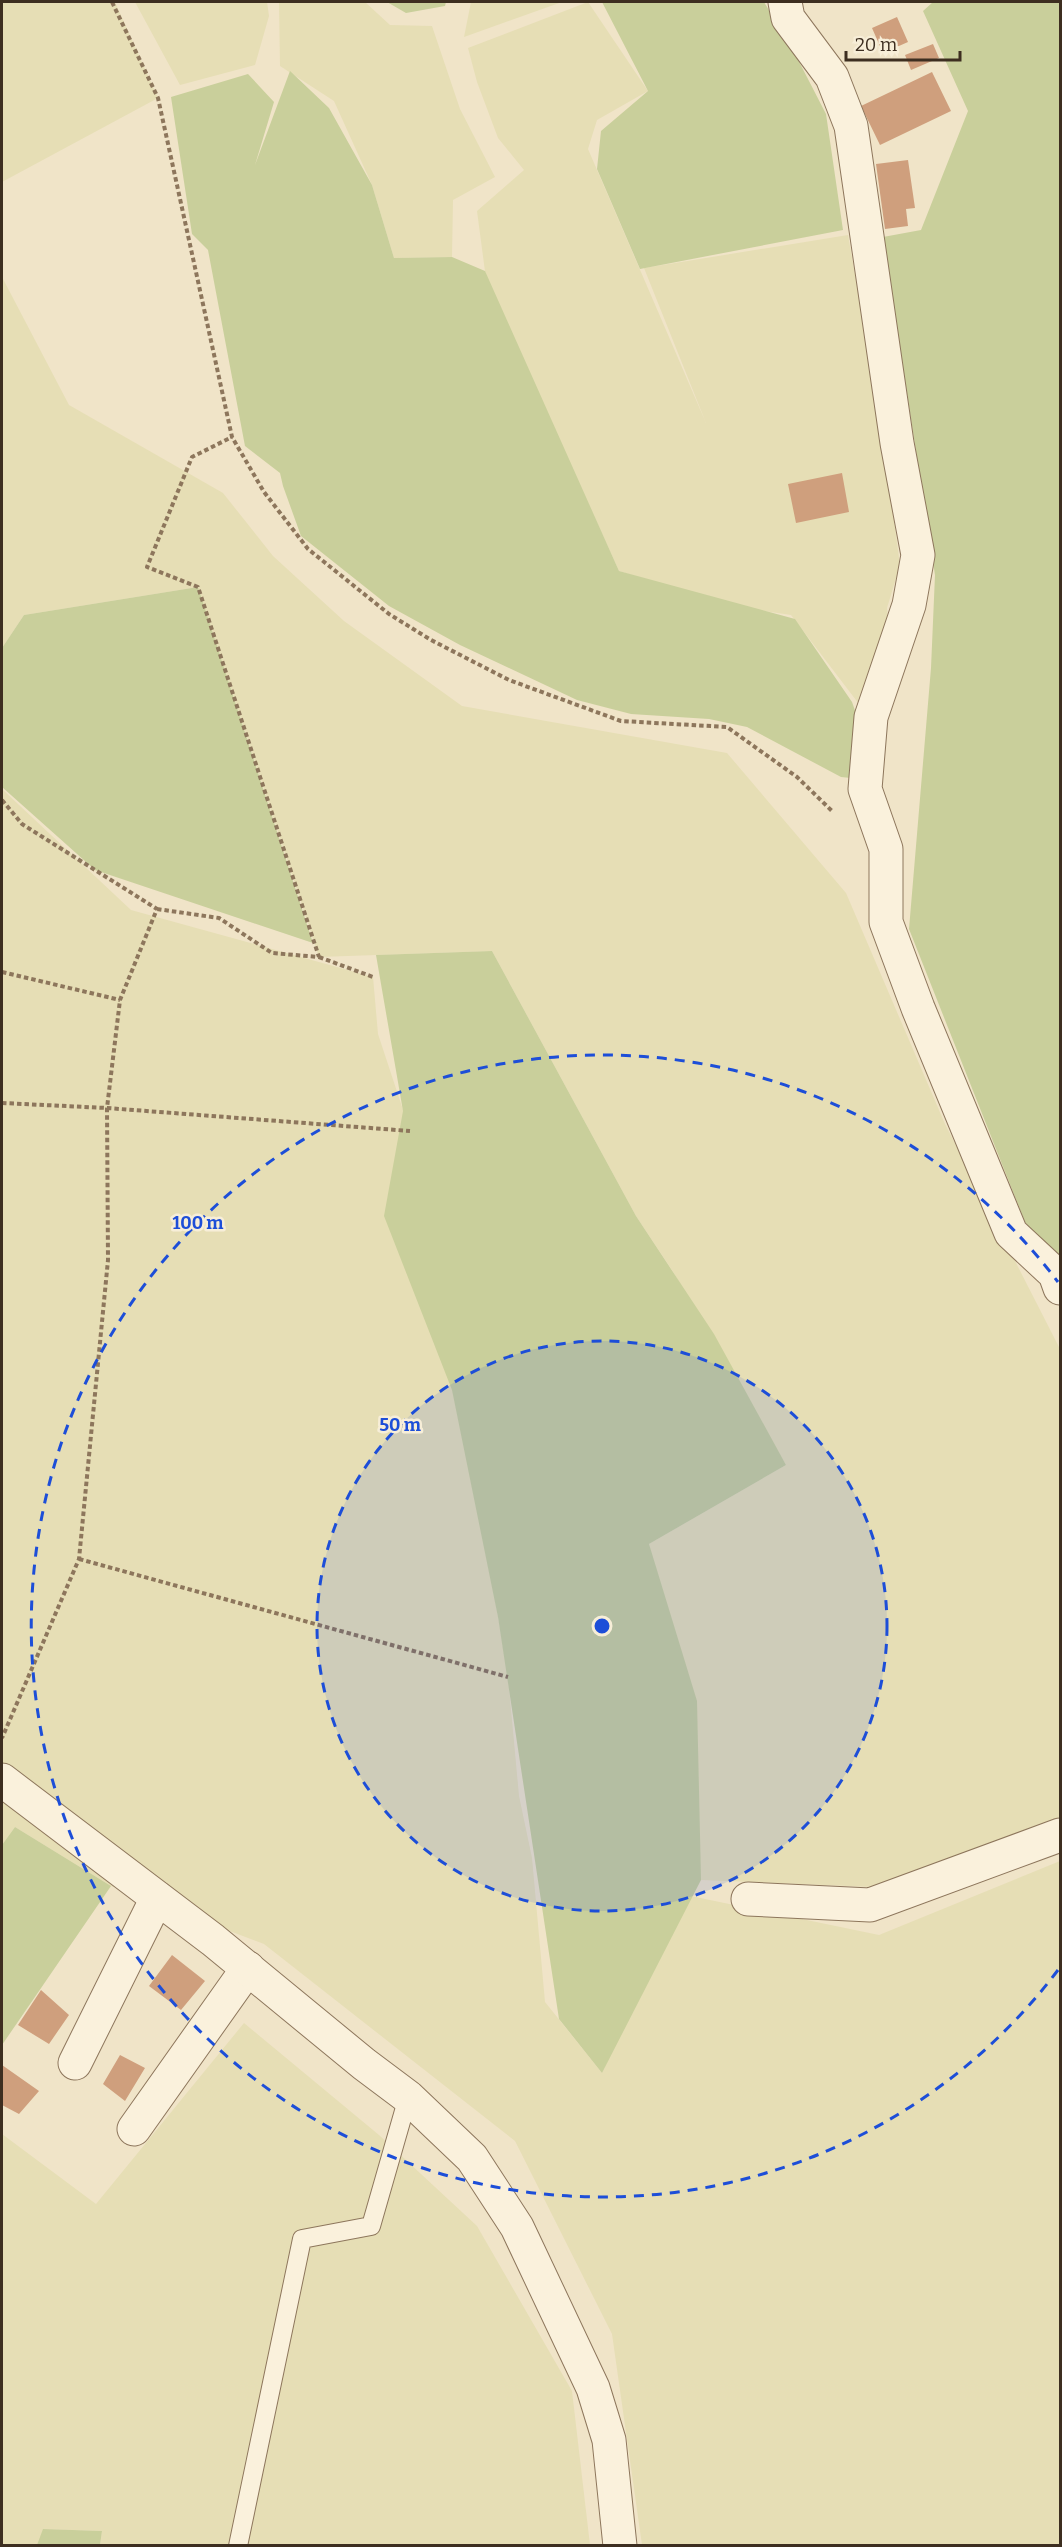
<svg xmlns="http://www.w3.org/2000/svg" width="1062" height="2547" font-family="Bitter,serif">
  <rect width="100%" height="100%" fill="#f0e4c8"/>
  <path fill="#e6deb5" d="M2 2H115L158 98 2 182Z
    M135 2H267L269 16 255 65 180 85Z
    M279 2H365L390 25 432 26 460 109 495 177 453 200 452 257 394 258 372 185 334 101 280 66Z
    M471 2H562L464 37Z
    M588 2 648 91 597 120 588 149 706 423 644 268 848 235 880 416 900 565 887 608 890 638 859 704 791 615 736 607 619 571 486 279 477 211 524 170 498 138 477 82 468 48Z
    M2 277 69 405 223 493 273 556 344 621 462 706 727 753 846 893 945 1124 1060 1349V1819L874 1887 701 1880 649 1544 786 1465 672 1270 636 1216 492 951 319 957 198 587 24 615 2 648Z
    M2 789 131 910 373 977 378 1034 410 1131 439 1337 475 1478 508 1677 519 1796 532 1858 545 2002 602 2073 686 1895 879 1935 1060 1861V2545H642L612 2334 515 2141 264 1944 111 1886 15 1827 2 1845Z
    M244 2023 379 2135 477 2226 572 2391 590 2545 100 2546 102 2531 44 2529 38 2545H2V2134L96 2204Z"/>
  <path fill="#c9cf9b" d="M387 2H446L445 6 406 13Z
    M602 2H764L792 48 826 114 843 230 640 269 597 169 601 131 648 91Z
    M933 2H1060V1256L1040 1260 909 929 931 668 935 575 883 237 921 230 968 111 923 11Z
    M290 71 329 108 372 185 394 258 452 257 485 271 619 571 795 619 852 702 858 719 851 778 841 777 747 727 709 719 631 714 577 700 460 645 389 606 301 536 283 486 280 473 245 446 208 250 192 234 171 97 248 74 274 102 255 165Z
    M198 587 313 943 95 870 2 787V648L24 615Z
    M492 951 636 1216 714 1334 786 1465 649 1544 697 1701 701 1880 602 2073 559 2019 498 1617 452 1390 384 1216 403 1111 376 955Z
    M15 1827 111 1886 2 2045V1845Z
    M43 2529 102 2531 100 2545H37Z"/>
  <path fill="#cf9f7d" d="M897 17 908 42 883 53 872 28Z
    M933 44 939 58 911 70 905 55Z
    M932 72 951 111 880 145 861 106Z
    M908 160 915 208 906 209 908 226 885 229 876 164Z
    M842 473 849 512 796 523 788 484Z
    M172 1955 205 1981 181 2010 149 1986Z
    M41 1990 69 2015 49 2044 18 2025Z
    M120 2055 145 2068 125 2101 103 2084Z
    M2 2065 39 2091 19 2114 2 2105Z"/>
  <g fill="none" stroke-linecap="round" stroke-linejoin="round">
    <defs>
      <path id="service" d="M238 2546 302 2239 371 2226 408 2097"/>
      <path id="minor" d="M785 2 788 18 832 77 851 126 897 443 918 555 909 605 871 717 865 789 886 849V922L918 1008 1011 1233 1055 1274 1060 1288
        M748 1899 870 1905 1060 1835
        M75 2063 157 1898
        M134 2129 248 1968"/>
      <path id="tertiary" d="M2 1780 213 1940 364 2064 408 2097 472 2158 517 2227 593 2388 609 2440 620 2546"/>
    </defs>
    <use href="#service" stroke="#8d765c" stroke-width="20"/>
    <use href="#minor" stroke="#8d765c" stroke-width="35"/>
    <use href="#tertiary" stroke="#8d765c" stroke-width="35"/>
    <path stroke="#8d765c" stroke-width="4" stroke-dasharray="4.5 3" stroke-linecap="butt" d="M112 2 158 98 232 437 264 492 308 549 389 614 431 640 509 680 621 721 727 727 797 777 832 811
      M2 800 22 824 157 909 120 1000 107 1108 108 1260 79 1559 2 1738
      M157 909 219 918 272 953 319 957 198 587 147 567 192 457 232 437
      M319 957 373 977
      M2 972 120 1000
      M2 1103 107 1108 410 1131
      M79 1559 508 1677"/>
    <use href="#service" stroke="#faf1dc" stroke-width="18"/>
    <use href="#minor" stroke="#faf1dc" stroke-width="33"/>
    <use href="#tertiary" stroke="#faf1dc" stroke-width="33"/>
  </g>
  <circle cx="602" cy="1626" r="285" fill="#1d4ed8" fill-opacity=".12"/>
  <g fill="none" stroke="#1d4ed8" stroke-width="3" stroke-dasharray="10 8">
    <circle cx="602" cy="1626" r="285"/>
    <path d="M1058 1970A571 571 0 1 1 1058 1282"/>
  </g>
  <circle cx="602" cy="1626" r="9" fill="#1d4ed8" stroke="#f7eed8" stroke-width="3"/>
  <g font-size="18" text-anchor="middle" font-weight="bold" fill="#1d4ed8" stroke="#f7eed8" stroke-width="5" stroke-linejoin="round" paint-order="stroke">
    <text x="198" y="1229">100 m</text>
    <text x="400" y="1431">50 m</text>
  </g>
  <rect width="1062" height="2547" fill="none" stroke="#3d2e20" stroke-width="6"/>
  <path d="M846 51v9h114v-9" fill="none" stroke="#3d2e20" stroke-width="3"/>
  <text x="855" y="51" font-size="18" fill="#3d2e20" stroke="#f7eed8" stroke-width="4.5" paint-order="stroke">20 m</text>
</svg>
